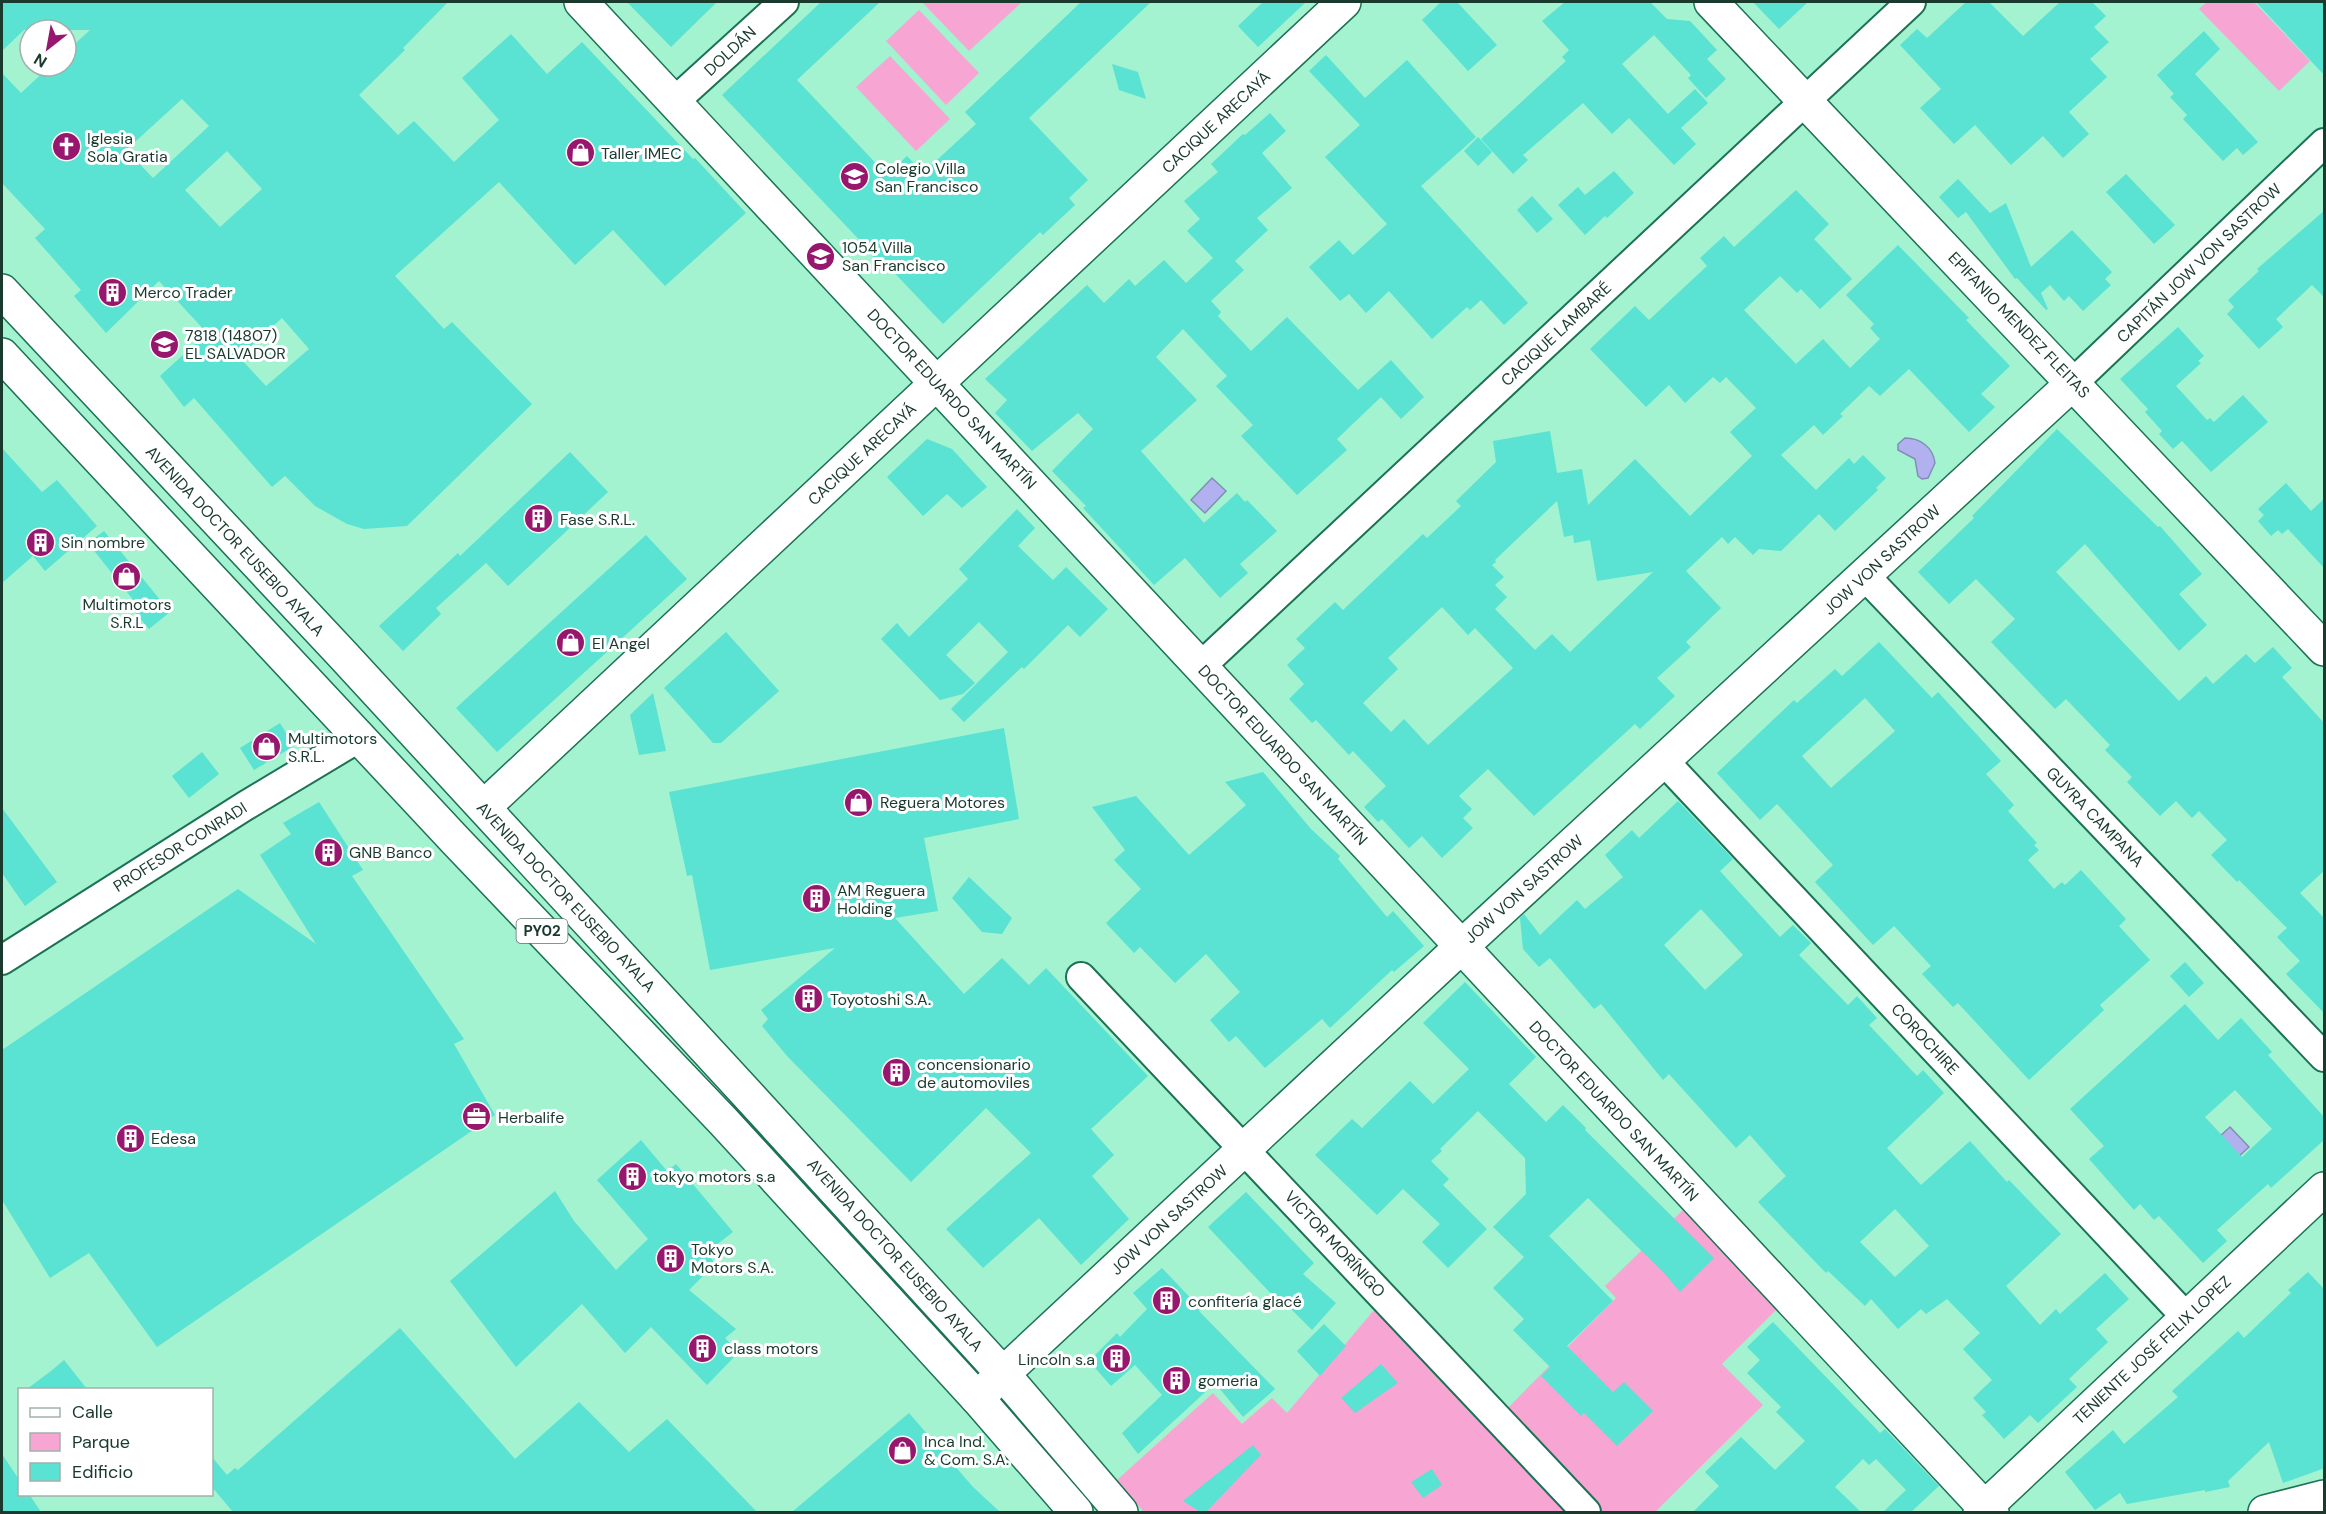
<svg xmlns="http://www.w3.org/2000/svg" width="2326" height="1514" font-family="'DM Sans',sans-serif">
  <rect width="100%" height="100%" fill="#a3f2d0"/>
  <path fill="#f7a6d3" d="M922 2H1022L969 51Z
    M2207 2H2254L2310 61 2279 91 2199 9Z
    M919 10 979 73 946 105 886 41Z
    M890 56 950 119 916 151 856 87Z
    M1683 1210 1778 1308 1722 1364 1763 1405 1655 1512H1600L1502 1414 1616 1298 1605 1286Z
    M1380 1303 1577 1512H1144L1116 1481 1213 1393 1242 1424 1272 1398 1287 1413Z"/>
  <path fill="#b2b1f0" stroke="#848db6" stroke-width="1.5" d="M1905 438C1920 438 1933 447 1935 463L1928 478 1922 479 1918 476 1915 459 1898 450V444Z
    M1212 478 1226 491 1205 513 1191 500Z
    M2230 1127 2249 1147 2236 1159 2218 1138Z"/>
  <path fill="#5ae2d3" fill-rule="evenodd" d="M2 2H448L403 48 405 50 359 95 398 135 414 121 454 162 499 120 462 78 511 34 547 74 582 42 693 159 695 158 746 213 665 286 613 230 575 265 499 182 395 276 444 329 452 322 532 404 407 526 364 529 347 524 315 506 285 476 272 487 194 398 184 407 160 376 207 333 159 281 106 333 74 296 81 290 35 238 45 229 2 183V73L21 93 50 66H66V52L90 30H24L2 51ZM182 99 209 126 153 178 126 150ZM227 151 262 189 220 227 185 190ZM282 318 309 349 266 386 239 357Z
    M627 2H717L671 47Z
    M821 2H880L797 80 887 175 907 156 923 173 976 124 965 112 1081 2H1151L1029 118 1088 180 1069 198 1075 205 1043 235 1040 232 943 324 884 262 880 265 866 249 867 248 722 95Z
    M1263 2H1306L1258 47 1238 26Z
    M1441 2H1457L1497 45 1468 71 1422 20Z
    M1565 2H1650L1667 19 1690 21 1717 50 1707 59 1726 79 1706 98 1688 78 1691 75 1654 35 1622 64 1668 114 1695 89 1708 103 1681 128 1696 144 1674 165 1629 118 1612 134 1583 103 1523 155 1528 160 1513 174 1481 139 1566 61 1562 57 1569 50 1542 21Z
    M1753 2H1808L1779 29Z
    M1966 2H1989L2023 36 2060 2H2092L2106 16 2094 27 2109 42 2090 59 2107 77 2069 112 2089 134 2063 158 2043 136 2011 165 1975 125 1954 144 1920 108 1941 89 1900 45 1917 29 1927 38Z
    M2256 2H2325V76Z
    M2204 31 2220 49 2195 74 2258 142 2243 155 2237 148 2223 161 2183 119 2187 115 2170 97 2174 94 2157 75Z
    M1326 55 1365 98 1407 60 1476 137 1421 186 1528 303 1504 325 1481 300 1470 310 1467 307 1432 339 1389 291 1366 313 1349 294 1340 301 1309 267 1339 240 1353 255 1387 224 1325 157 1360 125 1309 71Z
    M1112 64 1138 72 1146 99 1119 90Z
    M1270 113 1286 131 1262 153 1292 188 1257 218 1268 230 1235 261 1244 270 1211 301 1221 312 1218 316 1251 351 1287 317 1358 390 1391 360 1424 397 1401 419 1381 397 1337 439 1347 450 1297 495 1241 436 1253 425 1216 386 1227 376 1183 329 1156 357 1197 400 1141 451 1204 523 1237 493 1245 502 1247 500 1277 531 1240 564 1248 573 1220 598 1185 558 1154 585 1083 508 1086 506 1052 471 1093 429 1078 413 1032 451 995 413 1007 400 985 379 1087 285 1104 303 1129 279 1135 286 1164 260 1186 283 1213 258 1187 231 1200 219 1184 201 1218 172 1211 164 1243 134 1245 135Z
    M1478 137 1492 152 1478 166 1464 151Z
    M1614 171 1634 193 1607 218 1605 216 1585 235 1558 205 1578 187 1585 195Z
    M2126 174 2175 225 2154 244 2106 192Z
    M1958 179 1990 213 2006 203 2031 267 2072 230 2112 272 2105 279 2111 285 2083 311 2069 296 2064 301 2050 285 2041 293 2048 309 2046 310 2017 278 2015 279 1966 212 1958 218 1939 197Z
    M1796 190 1829 224 1814 239 1852 279 1820 309 1801 289 1797 293 1780 276 1744 310 1796 364 1823 339 1850 368 1880 339 1870 328 1874 324 1846 295 1898 245 1969 318 1966 320 2010 366 1981 394 1995 407 1969 432 1909 369 1880 396 1869 386 1840 414 1843 416 1823 435 1814 425 1781 455 1816 490 1849 458 1854 464 1863 455 1886 478 1876 488 1878 490 1835 531 1819 514 1781 551 1759 549 1753 555 1735 537 1728 544 1722 537 1686 571 1721 608 1686 642 1691 647 1657 678 1675 696 1640 729 1635 724 1534 816 1488 769 1459 796 1472 809 1463 818 1473 828 1442 858 1422 836 1409 848 1382 819 1378 822 1364 807 1386 786 1353 751 1349 755 1316 720 1312 723 1289 699 1304 684 1287 665 1305 648 1296 639 1335 602 1343 610 1423 534 1427 538 1461 506 1456 501 1496 462 1493 441 1550 431 1557 473 1582 469 1588 505 1635 459 1690 516 1752 456 1730 432 1756 408 1726 377 1720 383 1713 377 1685 403 1669 385 1646 407 1590 349 1635 306 1649 320 1707 266 1700 258 1724 236 1734 247ZM1557 501 1564 537 1573 535 1574 543 1590 540 1597 581 1653 572 1570 652 1552 634 1535 650 1495 609 1507 597 1495 585 1504 577 1492 565 1496 562 1495 560ZM1442 607 1468 635 1475 628 1513 668 1428 745 1404 719 1391 732 1363 703 1398 669 1388 658Z
    M1532 196 1553 219 1537 233 1517 210Z
    M2325 210V298L2312 285 2276 319 2283 327 2259 349 2227 314 2234 307 2228 300 2259 271 2257 269Z
    M2178 327 2204 356 2198 361 2201 363 2176 386 2207 420 2210 418 2214 422 2243 395 2268 422 2211 472 2182 441 2173 449 2159 434 2162 431 2145 412 2148 409 2120 379Z
    M2057 429 2158 527 2160 526 2202 574 2179 594 2207 625 2179 651 2085 544 2056 572 2179 701 2206 676 2213 684 2246 654 2255 663 2273 647 2292 668 2282 677 2325 724V870L2300 893 2325 919V1014L2286 974 2300 961 2277 937 2287 928 2239 880 2237 882 2211 855 2227 840 2199 811 2192 818 2176 801 2160 816 2127 782 2132 777 2105 750 2110 745 2066 699 2055 709 1991 642 2015 619 1976 579 1949 604 1918 572 1974 518 1972 516Z
    M927 439 952 449 987 487 962 508 947 494 923 516 887 477Z
    M2 448 42 492 57 480 97 526 45 571 33 556 2 583Z
    M570 452 608 492 508 586 486 563 436 608 441 614 403 651 379 626 458 553 460 556Z
    M2286 483 2311 511 2325 498V569L2288 529 2282 534 2278 530 2271 536 2258 521 2264 515 2258 509Z
    M1017 509 1035 528 1018 546 1053 580 1066 567 1108 609 1080 637 1068 625 1024 669 1022 667 964 722 951 709 1008 652 979 622 946 655 975 683 963 694 940 700 881 639 897 623 909 637 968 579 959 569Z
    M104 531 170 612 149 629 133 610 138 606 88 543Z
    M646 535 687 579 497 752 456 708Z
    M726 632 779 691 721 743H713L664 688Z
    M1879 642 1932 698 1938 692 2001 761 1986 774 2014 805 2008 811 2037 843 2034 845 2039 850 2028 860 2054 889 2062 882 2065 885 2081 870 2126 919 2119 926 2150 960 2100 1005 2104 1010 2029 1080 1958 1003 1953 1007 1922 974 1931 966 1894 926 1873 945 1815 882 1833 865 1777 804 1760 820 1717 773 1794 700 1797 703 1835 669 1842 676ZM1865 698 1895 731 1831 788 1802 756Z
    M653 693 666 751 639 755 630 715Z
    M280 723 294 746 254 770 240 748Z
    M1004 728 1019 819 924 838 938 911 895 918 964 994 1002 958 1029 985 1046 968 1148 1076 1091 1129 1114 1155 1092 1176 1129 1219 1081 1265 1039 1218 983 1268 946 1229 1031 1153 986 1108 911 1182 788 1057 762 1026 768 1019 761 1010 835 948 710 970 692 875 687 876 669 792Z
    M202 752 219 774 189 798 172 776Z
    M1263 772 1311 829 1340 856 1338 859 1387 917 1393 911 1424 946 1394 972 1392 970 1330 1028 1322 1019 1265 1068 1236 1036 1229 1042 1210 1020 1240 992 1206 954 1175 983 1140 947 1134 953 1106 923 1141 889 1114 860 1125 850 1092 807 1136 796 1189 855 1246 805 1225 782Z
    M1678 801 1733 859 1720 871 1780 937 1793 925 1811 943 1799 955 1848 1005 1857 996 1877 1018 1869 1025 1917 1076 1923 1070 1944 1093 1887 1148 1921 1185 1970 1141 2007 1182 2009 1180 2061 1234 2006 1286 2040 1325 2056 1309 2060 1314 2105 1273 2129 1299 2096 1329 2108 1342 2069 1379 2077 1387 2038 1423 2030 1415 2004 1439 1982 1415 1986 1412 1973 1398 1992 1380 1963 1349 1980 1333 1947 1299 1926 1314 1921 1309 1898 1329 1871 1299 1865 1306 1828 1271 1826 1273 1758 1202 1786 1176 1750 1135 1736 1148 1669 1074 1663 1080 1601 1004 1594 1009 1550 958 1539 967 1523 949 1520 918 1524 914 1540 935 1577 900 1585 909 1623 877 1605 855 1632 830 1639 838ZM1701 909 1743 955 1705 990 1664 945ZM1895 1209 1929 1246 1895 1277 1860 1242Z
    M319 802 363 870 352 876 464 1039 454 1044 495 1115 157 1347 89 1253 50 1278 2 1200V1050L238 889 316 944 260 855 291 834 283 823Z
    M2 808 57 882 25 906 2 873Z
    M969 877 1012 918 1002 934 982 932 952 898Z
    M2185 962 2204 983 2189 997 2170 976Z
    M1465 982 1536 1057 1509 1084 1546 1122 1563 1105 1586 1128 1585 1130 1714 1258 1680 1292 1665 1274 1588 1198 1549 1236 1613 1301 1567 1346 1613 1392 1624 1382 1653 1411 1617 1446 1584 1413 1581 1416 1541 1376 1550 1367 1513 1330 1524 1319 1493 1288 1524 1257 1493 1227 1526 1194 1525 1158 1478 1111 1440 1149 1442 1151 1431 1161 1449 1179 1443 1185 1487 1229 1448 1268 1422 1242 1440 1224 1403 1189 1377 1215 1315 1155 1352 1119 1362 1128 1410 1081 1433 1104 1469 1069 1423 1023Z
    M2185 1004 2218 1040 2241 1018 2272 1052 2268 1055 2325 1118V1139L2271 1188 2268 1184 2217 1230 2227 1241 2203 1263 2159 1216 2154 1220 2140 1204 2134 1210 2089 1159 2104 1146 2070 1109ZM2235 1090 2272 1129 2242 1157 2205 1117Z
    M641 1140 667 1171 676 1164 733 1232 707 1252 715 1264 689 1290 736 1329 725 1338 739 1352 707 1385 651 1327 625 1353 582 1304 516 1367 450 1281 555 1191 574 1221 616 1270 648 1239 597 1180Z
    M1246 1192 1314 1263 1303 1274 1336 1303 1312 1330 1280 1298 1278 1301 1208 1227Z
    M1162 1268 1201 1309 1199 1311 1275 1389 1243 1417 1215 1383 1138 1454 1122 1433 1162 1395 1135 1365 1111 1386 1089 1361 1117 1333 1120 1337 1147 1309 1133 1293Z
    M2308 1272 2325 1290V1468L2283 1483 2269 1442 2228 1481 2230 1487 2205 1492V1490L2127 1504 2120 1493 2095 1510 2065 1472 2113 1430 2124 1444 2178 1397 2172 1391 2238 1331 2244 1338 2291 1293 2288 1290Z
    M1773 1322 1880 1433 1885 1429 1939 1486 1911 1512H1883L1906 1490 1876 1459 1869 1465 1863 1459 1835 1487 1861 1512H1693L1719 1486 1705 1472 1741 1437 1775 1470 1805 1441 1776 1412 1781 1407 1747 1373 1760 1360 1747 1347Z
    M1324 1324 1346 1346 1320 1376 1297 1351Z
    M400 1328 515 1459 579 1402 629 1452 667 1419 757 1512H233L212 1487V1457L227 1475 235 1468 238 1470Z
    M64 1360 87 1389H27L51 1371Z
    M1381 1364 1398 1383 1355 1413 1341 1398Z
    M909 1413 973 1487 1000 1512H792Z
    M1253 1445 1261 1455 1206 1512H1200L1183 1501Z
    M2 1454 20 1481V1494H29L41 1512H2Z
    M1432 1469 1442 1485 1423 1498 1411 1482Z"/>
  <g fill="none" stroke-linecap="round" stroke-linejoin="round">
    <defs>
      <path id="minor" d="M675 101 784 2
        M2074 382 2324 143
        M1865 576 2324 1057
        M1201 666 1911 2
        M1664 761 2187 1318
        M2 960 245 806 360 737
        M1081 977 1586 1512"/>
      <path id="tertiary" d="M581 2 1985 1508 1992 1512
        M1711 2 2324 649
        M484 807 1344 2
        M977 1398 1461 947 2074 382
        M2265 1512 2324 1497"/>
      <path id="secondary" d="M1980 1512 2324 1189"/>
      <path id="trunk" d="M2 291 342 654 749 1096 1004 1375 1121 1512
        M2 355 455 840 723 1121 977 1398 1076 1512"/>
    </defs>
    <use href="#minor" stroke="#1d7154" stroke-width="32"/>
    <use href="#tertiary" stroke="#1d7154" stroke-width="36"/>
    <use href="#secondary" stroke="#1d7154" stroke-width="36"/>
    <use href="#trunk" stroke="#1d7154" stroke-width="36"/>
    <use href="#minor" stroke="#fff" stroke-width="28"/>
    <use href="#tertiary" stroke="#fff" stroke-width="33"/>
    <use href="#secondary" stroke="#fff" stroke-width="33"/>
    <use href="#trunk" stroke="#fff" stroke-width="33"/>
  </g>
  <defs>
    <symbol id="church-disc" viewBox="-11 -11 22 22"><circle r="9.5" fill="#97166e" stroke="#fff"/><path d="M-1.2-6h2.4v3.5h3.3v2.4h-3.3V6h-2.4V-.1h-3.3v-2.4h3.3Z" fill="#fff"/></symbol>
    <symbol id="shop-disc" viewBox="-11 -11 22 22"><circle r="9.5" fill="#97166e" stroke="#fff"/><path d="M-5-2.5h2.3a2.7 3.5 0 0 1 5.4 0H5L5.5 6h-11ZM-1.5-2.5h3a1.5 2.3 0 0 0-3 0Z" fill="#fff"/></symbol>
    <symbol id="school-disc" viewBox="-11 -11 22 22"><circle r="9.5" fill="#97166e" stroke="#fff"/><path d="M0-5L7-2L0 1L-7-2ZM-4 1L0 2.5L4 1V4Q0 6-4 4Z" fill="#fff"/></symbol>
    <symbol id="building-disc" viewBox="-11 -11 22 22"><circle r="9.5" fill="#97166e" stroke="#fff"/><path d="M-4-6H4V6H1V3H-1V6H-4ZM-2.5-4.3h1.7v1.8h-1.7ZM.8-4.3h1.7v1.8H.8ZM-2.5-1h1.7V.8h-1.7ZM.8-1h1.7V.8H.8Z" fill="#fff"/></symbol>
    <symbol id="office-disc" viewBox="-11 -11 22 22"><circle r="9.5" fill="#97166e" stroke="#fff"/><path d="M-6-3h4V-5.5h4V-3h4V5H-6ZM-1-4.5V-3h2v-1.5ZM-6 0V1H6V0Z" fill="#fff"/></symbol>
  </defs>
  <g fill-rule="evenodd">
    <use href="#church-disc" x="50" y="130" width="33" height="33"/>
    <use href="#shop-disc" x="564" y="136" width="33" height="33"/>
    <use href="#school-disc" x="838" y="160" width="33" height="33"/>
    <use href="#school-disc" x="804" y="240" width="33" height="33"/>
    <use href="#building-disc" x="96" y="276" width="33" height="33"/>
    <use href="#school-disc" x="148" y="328" width="33" height="33"/>
    <use href="#building-disc" x="522" y="502" width="33" height="33"/>
    <use href="#building-disc" x="24" y="526" width="33" height="33"/>
    <use href="#shop-disc" x="110" y="560" width="33" height="33"/>
    <use href="#shop-disc" x="554" y="626" width="33" height="33"/>
    <use href="#shop-disc" x="250" y="730" width="33" height="33"/>
    <use href="#shop-disc" x="842" y="786" width="33" height="33"/>
    <use href="#building-disc" x="312" y="836" width="33" height="33"/>
    <use href="#building-disc" x="800" y="882" width="33" height="33"/>
    <use href="#building-disc" x="792" y="982" width="33" height="33"/>
    <use href="#building-disc" x="880" y="1056" width="33" height="33"/>
    <use href="#office-disc" x="460" y="1100" width="33" height="33"/>
    <use href="#building-disc" x="114" y="1122" width="33" height="33"/>
    <use href="#building-disc" x="616" y="1160" width="33" height="33"/>
    <use href="#building-disc" x="654" y="1242" width="33" height="33"/>
    <use href="#building-disc" x="1150" y="1284" width="33" height="33"/>
    <use href="#building-disc" x="686" y="1332" width="33" height="33"/>
    <use href="#building-disc" x="1100" y="1342" width="33" height="33"/>
    <use href="#building-disc" x="1160" y="1364" width="33" height="33"/>
    <use href="#shop-disc" x="886" y="1434" width="33" height="33"/>
  </g>
  <g text-anchor="middle" dominant-baseline="central" stroke-width="6" stroke-linejoin="round" paint-order="stroke">
    <rect fill="#fff" stroke="#5e756c" stroke-width="1.5" x="516.5" y="919" width="51" height="24" rx="4.5"/>
    <g font-size="15" font-weight="bold" fill="#193a2d">
      <text x="542" y="931">PY02</text>
    </g>
    <g font-size="16" fill="#193a2d" stroke="#fff">
      <text transform="translate(730 51) rotate(-43)">DOLDÁN</text>
      <text transform="translate(1216 122) rotate(-43)">CACIQUE ARECAYÁ</text>
      <text transform="translate(2199 263) rotate(-44)">CAPITÁN JOW VON SASTROW</text>
      <text transform="translate(2019 325) rotate(46)">EPIFANIO MENDEZ FLEITAS</text>
      <text transform="translate(1556 334) rotate(-43)">CACIQUE LAMBARÉ</text>
      <text transform="translate(952 399) rotate(47)">DOCTOR EDUARDO SAN MARTÍN</text>
      <text transform="translate(862 454) rotate(-43)">CACIQUE ARECAYÁ</text>
      <text transform="translate(235 541) rotate(47)">AVENIDA DOCTOR EUSEBIO AYALA</text>
      <text transform="translate(1882 560) rotate(-43)">JOW VON SASTROW</text>
      <text transform="translate(1283 755) rotate(47)">DOCTOR EDUARDO SAN MARTÍN</text>
      <text transform="translate(2095 817) rotate(46)">GUYRA CAMPANA</text>
      <text transform="translate(180 847) rotate(-32)">PROFESOR CONRADI</text>
      <text transform="translate(1524 889) rotate(-42)">JOW VON SASTROW</text>
      <text transform="translate(566 897) rotate(47)">AVENIDA DOCTOR EUSEBIO AYALA</text>
      <text transform="translate(1925 1039) rotate(47)">COROCHIRE</text>
      <text transform="translate(1614 1111) rotate(47)">DOCTOR EDUARDO SAN MARTÍN</text>
      <text transform="translate(1169 1220) rotate(-43)">JOW VON SASTROW</text>
      <text transform="translate(1335 1244) rotate(47)">VICTOR MORÍNIGO</text>
      <text transform="translate(895 1255) rotate(48)">AVENIDA DOCTOR EUSEBIO AYALA</text>
      <text transform="translate(2152 1350) rotate(-43)">TENIENTE JOSÉ FELIX LOPEZ</text>
    </g>
    <g font-size="16" fill="#193a2d" stroke="#fff" text-anchor="start">
      <text x="87" y="138">Iglesia<tspan x="87" dy="18">Sola Gratia</tspan></text>
      <text x="601" y="153">Taller IMEC</text>
      <text x="875" y="168">Colegio Villa<tspan x="875" dy="18">San Francisco</tspan></text>
      <text x="842" y="247">1054 Villa<tspan x="842" dy="18">San Francisco</tspan></text>
      <text x="134" y="292">Merco Trader</text>
      <text x="185" y="335">7818 (14807)<tspan x="185" dy="18">EL SALVADOR</tspan></text>
      <text x="560" y="519">Fase S.R.L.</text>
      <text x="61" y="542">Sin nombre</text>
      <text x="127" y="604" text-anchor="middle">Multimotors<tspan x="127" dy="18">S.R.L</tspan></text>
      <text x="592" y="643">El Angel</text>
      <text x="288" y="738">Multimotors<tspan x="288" dy="18">S.R.L.</tspan></text>
      <text x="880" y="802">Reguera Motores</text>
      <text x="349" y="852">GNB Banco</text>
      <text x="837" y="890">AM Reguera<tspan x="837" dy="18">Holding</tspan></text>
      <text x="830" y="999">Toyotoshi S.A.</text>
      <text x="917" y="1064">concensionario<tspan x="917" dy="18">de automoviles</tspan></text>
      <text x="498" y="1117">Herbalife</text>
      <text x="151" y="1138">Edesa</text>
      <text x="653" y="1176">tokyo motors s.a</text>
      <text x="691" y="1249">Tokyo<tspan x="691" dy="18">Motors S.A.</tspan></text>
      <text x="1188" y="1301">confitería glacé</text>
      <text x="724" y="1348">class motors</text>
      <text x="1095" y="1359" text-anchor="end">Lincoln s.a</text>
      <text x="1198" y="1380">gomeria</text>
      <text x="924" y="1441">Inca Ind.<tspan x="924" dy="18">&amp; Com. S.A.</tspan></text>
    </g>
  </g>
  <rect width="2326" height="1514" fill="none" stroke="#193a2d" stroke-width="6"/>
  <rect x="18" y="1388" width="195" height="108" fill="#ffffff" stroke="#a3b0ab" stroke-width="1.5"/>
  <rect x="30" y="1408" width="30" height="9" fill="#ffffff" stroke="#a3b0ab" stroke-width="1.5"/>
  <text x="72" y="1418" font-size="18" fill="#193a2d">Calle</text>
  <rect x="30" y="1433" width="30" height="18" fill="#f7a6d3" stroke="#a3b0ab" stroke-width="1.5"/>
  <text x="72" y="1448" font-size="18" fill="#193a2d">Parque</text>
  <rect x="30" y="1463" width="30" height="18" fill="#5ae2d3" stroke="#a3b0ab" stroke-width="1.5"/>
  <text x="72" y="1478" font-size="18" fill="#193a2d">Edificio</text>
  <g transform="translate(48 48) rotate(211)"><circle r="28" fill="#ffffff" stroke="#a3b0ab" stroke-width="1.5"/>
  <path d="M0-4.5L10 22L0 15L-10 22Z" fill="#97166e"/>
  <text y="-9" font-size="16" font-weight="bold" text-anchor="middle" fill="#193a2d">N</text>
  </g>
</svg>
